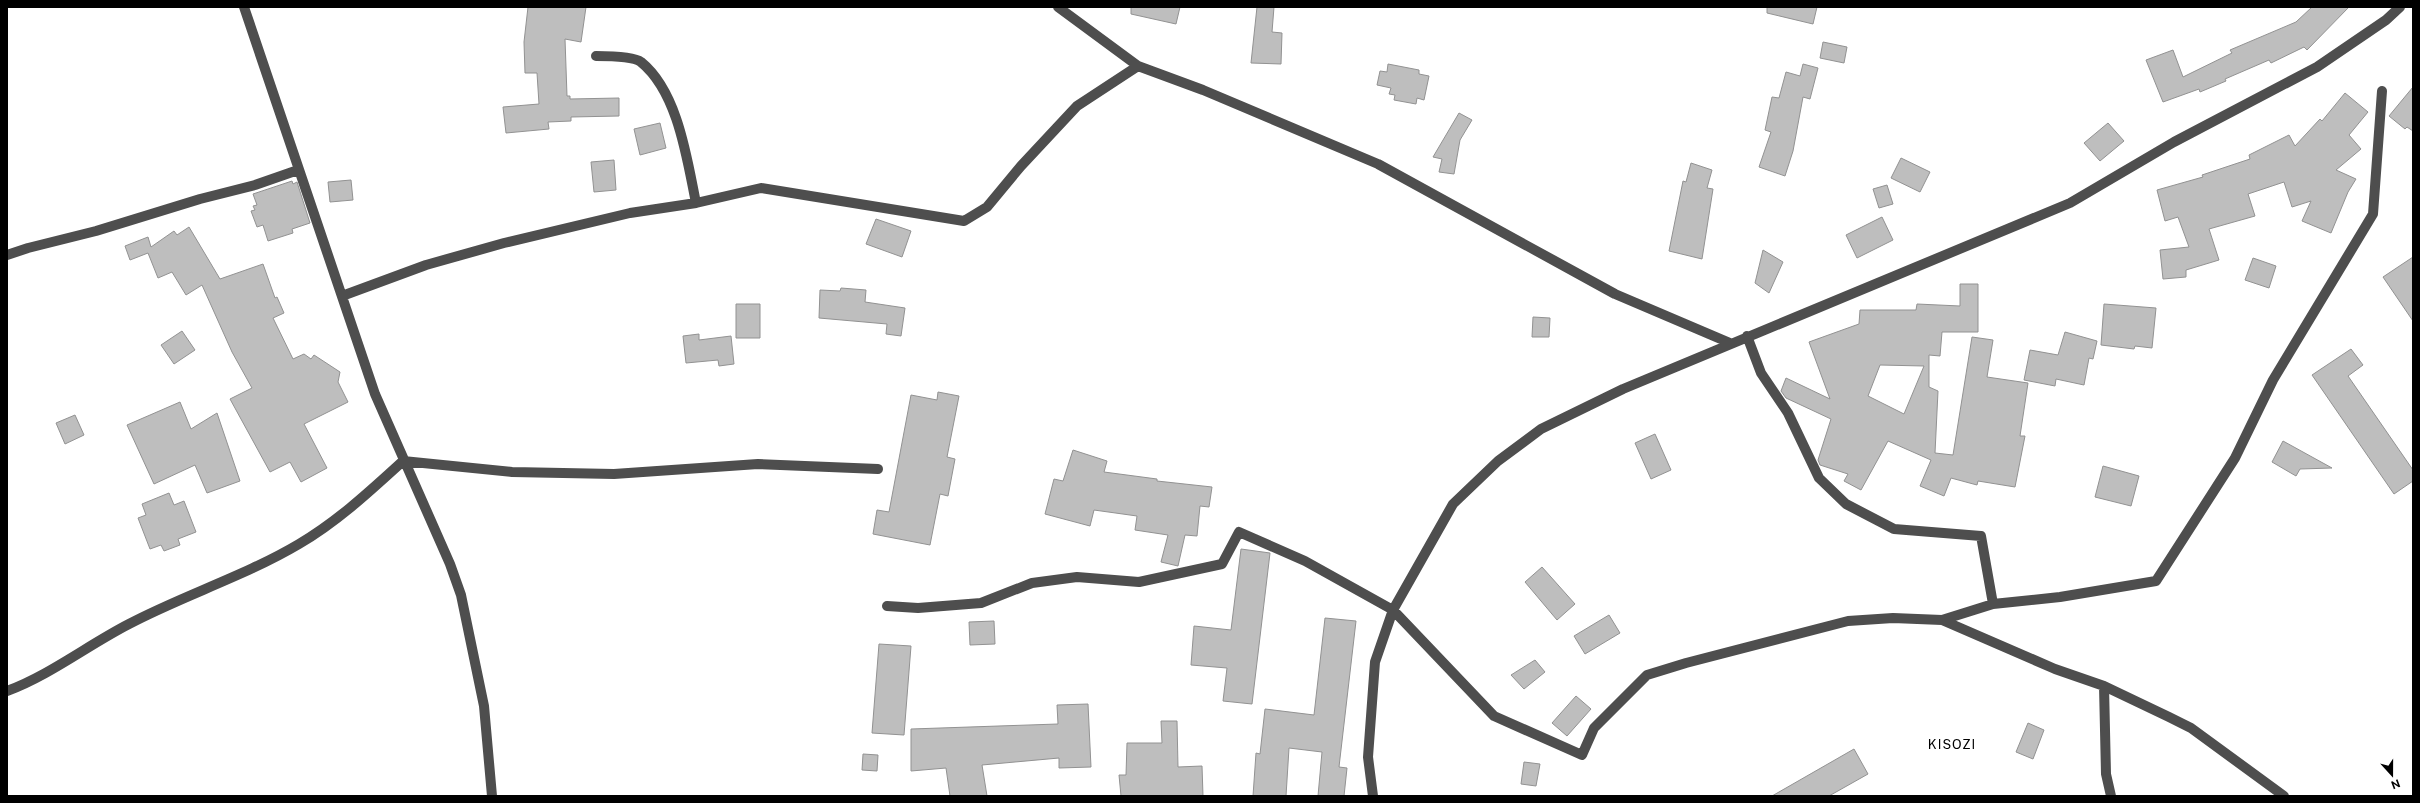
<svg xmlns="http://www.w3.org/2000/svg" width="2420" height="803" font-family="'Public Sans',sans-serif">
  <rect width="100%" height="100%" fill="#fff"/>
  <path fill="#bebebe" stroke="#929292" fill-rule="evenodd" d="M528 7H586L581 42 565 39 567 96H570V99L619 98V116L571 117V121L548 122 549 129 506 133 503 107 539 104 537 73H525L524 42Z
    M1131 7H1180L1176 24 1131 14Z
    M1257 7H1274L1272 32 1282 33 1281 64 1251 63Z
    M1767 7H1817L1813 24 1767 13Z
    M2312 7H2349L2307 50 2304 47 2271 63 2269 60 2225 79 2226 81 2200 92 2199 89 2163 102 2146 60 2173 50 2183 77 2232 53 2230 50 2296 22Z
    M1823 42 1847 47 1844 63 1820 58Z
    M1388 64 1419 70V74L1429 76 1424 100 1417 98 1416 104 1394 100 1395 95 1389 94 1391 88 1377 85 1380 71 1387 72Z
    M1803 64 1818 68 1810 99 1803 97 1793 151 1785 176 1759 167 1771 132 1765 130 1772 97 1779 98 1786 72 1800 76Z
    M2413 87V131L2407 127 2405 129 2389 116Z
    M2345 93 2368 112 2349 135 2361 149 2336 170 2356 179 2348 192 2331 233 2302 221 2311 201 2292 207 2284 182 2248 194 2255 216 2209 229 2219 260 2186 270V277L2163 279 2160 250 2189 247 2178 217 2165 221 2157 190 2203 177 2202 175 2250 159 2249 155 2289 135 2295 146 2320 119 2322 121Z
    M1459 113 1472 120 1460 140 1454 174 1439 172 1442 159 1433 157Z
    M660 123 666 148 640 155 634 129Z
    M2108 123 2124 141 2100 161 2084 143Z
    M1901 158 1930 172 1920 192 1891 178Z
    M614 160 616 190 594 192 591 162Z
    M1691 163 1712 170 1707 188 1713 189 1702 259 1669 251 1683 181 1686 182Z
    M351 180 353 200 330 202 328 182Z
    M292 181 293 184 297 182 310 223 292 229 293 233 268 241 263 225 257 227 251 211 255 210 253 206 257 205 253 194Z
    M1887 185 1893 204 1879 208 1873 189Z
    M1882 217 1893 240 1857 258 1846 235Z
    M876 219 911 231 902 257 866 244Z
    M189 227 220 279 263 264 275 298 277 297 284 313 273 318 293 359 304 354 311 359 314 355 340 372 338 382 348 402 304 424 327 468 301 482 290 462 270 472 230 399 252 388 232 352 202 285 186 295 172 272 158 278 148 253 130 260 125 246 148 237 151 247 174 231 177 235Z
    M1763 250 1783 262 1769 293 1755 283Z
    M2413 257V321L2383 277Z
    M2253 258 2276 266 2269 288 2245 280Z
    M1960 284H1978V332H1942L1940 356 1929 355V387L1938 391 1935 453 1953 455 1972 337 1993 340 1987 377 2028 383 2020 436H2025L2015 487 1978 481 1977 485 1951 478 1944 496 1920 486 1931 460 1888 441 1861 490 1844 481 1848 474 1820 465 1818 460 1831 419 1786 398 1781 391 1786 378 1830 399 1809 342 1859 324 1860 310H1916L1917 304 1960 306ZM1880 365 1924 366 1904 414 1868 396Z
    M841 288 866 290 865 302 905 308 901 336 886 334 887 324 819 318 820 290 840 291Z
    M736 304H760V338H736Z
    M2104 304 2156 308 2152 348 2135 346 2134 349 2101 345Z
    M1533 317 1550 318 1549 337H1532Z
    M182 331 195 350 174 364 161 345Z
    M2065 332 2097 341 2093 359 2089 358 2084 385 2056 379 2055 386 2024 380 2030 350 2058 355Z
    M699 334V340L731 336 734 364 719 366 718 360 686 363 683 336Z
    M2351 349 2363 365 2348 376 2413 470V481L2394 494 2312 375Z
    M938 392 959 396 947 457 955 459 948 496 940 494 930 545 873 534 877 510 889 512 911 395 937 400Z
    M180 402 191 429 217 413 240 481 207 493 195 465 154 484 127 425Z
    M75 415 84 435 65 444 56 423Z
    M1655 434 1671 470 1651 479 1635 443Z
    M2283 441 2332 468 2300 469 2296 476 2272 462Z
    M1073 450 1107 461 1104 472 1157 479V481L1212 487 1209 507 1200 506 1197 536 1185 535 1178 566 1161 562 1168 535 1135 530 1137 516 1094 510 1090 526 1045 514 1054 479 1063 481Z
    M2103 466 2139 476 2131 506 2095 497Z
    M169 493 174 505 184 501 196 532 178 539 180 545 164 551 161 545 150 549 138 518 146 515 142 504Z
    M1241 549 1270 553 1252 704 1223 701 1227 668 1191 665 1194 626 1231 630Z
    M1542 567 1575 604 1557 620 1525 582Z
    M1609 615 1620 633 1585 654 1574 636Z
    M1325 618 1356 621 1339 767 1347 768 1344 796H1318L1322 752 1289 748 1286 796H1253L1256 753 1260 754 1265 709 1314 715Z
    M994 621 995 644 970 645 969 622Z
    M879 644 911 646 904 735 872 733Z
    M1535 660 1545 672 1524 689 1511 675Z
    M1576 696 1591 709 1567 736 1552 723Z
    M1088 704 1091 767 1059 768V758L982 765 987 796H950L946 768 911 771V729L1058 724 1057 705Z
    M1161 721H1177L1178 767 1202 766 1203 796H1121L1119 775H1126L1127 743H1162Z
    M2028 723 2044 730 2033 759 2016 752Z
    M1854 749 1868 774 1829 796H1772Z
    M863 754 878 755 877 771 862 770Z
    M1524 762 1540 764 1536 786 1521 784Z"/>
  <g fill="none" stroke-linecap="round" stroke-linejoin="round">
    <path stroke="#4e4e4e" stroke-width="10" d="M244 7 375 394 450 564 461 595 484 706 492 796
      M1058 7 1138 66 1203 90 1378 164 1615 294 1730 343
      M596 56C606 56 633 56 641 62 678 92 687 159 696 203
      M7 255 28 248 96 231 200 199 255 185 298 170
      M342 296 426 265 504 243 630 213 696 203 761 188 964 221 987 207 1021 166 1077 106 1138 66
      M1747 336 1761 373 1788 413 1819 478 1846 504 1894 529 1981 536 1993 604
      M887 606 918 608 981 603 1032 583 1077 577 1139 582 1222 564 1239 532 1305 561 1393 610 1494 716 1582 755 1594 728 1647 675 1686 663 1848 621 1893 618 1942 620 2055 669 2104 686 2169 717 2191 728 2284 796
      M1942 620 1993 604 2060 597 2156 581 2235 458 2273 380 2373 214 2382 91
      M2104 686 2106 774 2111 796
      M7 691C50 675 88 645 129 624 184 595 245 576 299 544 338 521 370 491 403 461L512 472 614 474 758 464 878 469
      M1373 796 1368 757 1375 662 1393 610 1453 504 1498 461 1541 429 1623 389 2070 203 2174 142 2317 67 2386 20 2400 7"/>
  </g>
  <g text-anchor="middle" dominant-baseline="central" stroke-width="4" stroke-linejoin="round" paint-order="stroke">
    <g font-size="13" letter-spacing="1" fill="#000" stroke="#fff">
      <text x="1952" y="744">KISOZI</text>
    </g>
  </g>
  <rect width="2420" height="803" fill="none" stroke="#000000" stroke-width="16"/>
  <g transform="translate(2392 775) rotate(159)" stroke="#ffffff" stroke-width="3" paint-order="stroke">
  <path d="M0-3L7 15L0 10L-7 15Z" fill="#000000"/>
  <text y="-6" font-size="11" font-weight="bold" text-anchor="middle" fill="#000000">N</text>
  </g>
</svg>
